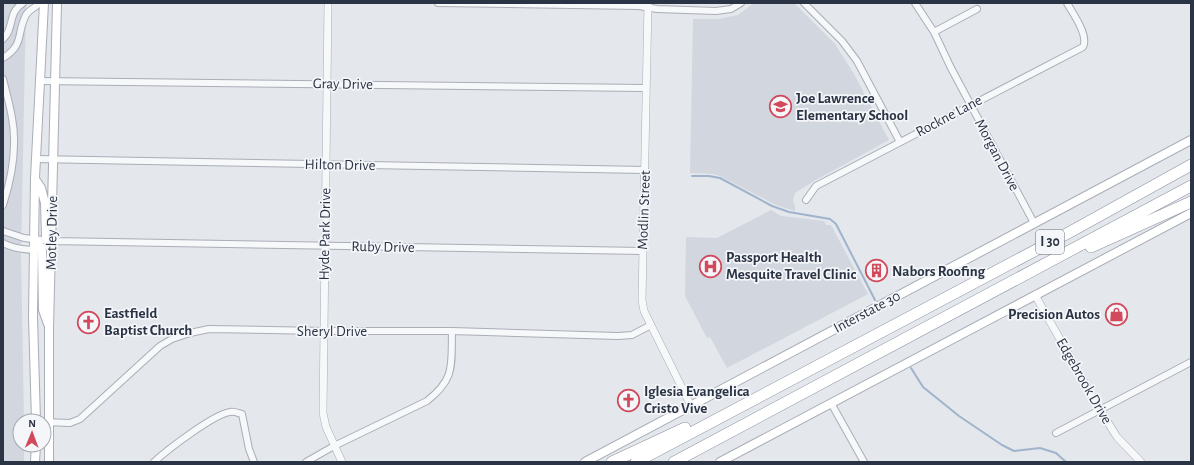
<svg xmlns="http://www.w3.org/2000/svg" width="1194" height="465" font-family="'Alegreya Sans',sans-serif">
  <rect width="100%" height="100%" fill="#e4e7ec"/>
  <path fill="#d2d6de" d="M3 3H26L21 254 24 421H20V445H24V462H3Z
    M754 3H794L835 44 854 74 889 140 814 181 795 193 793 200 795 207V211L776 205 722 177 714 174 690 173 693 19H718L738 15Z
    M771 210 781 216 824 221 826 225H831L868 294 727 368 710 337 707 338 685 296 686 237 717 238Z"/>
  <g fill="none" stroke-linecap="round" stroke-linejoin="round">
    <path stroke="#9fb4cc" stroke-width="2" d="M692 176H709L720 178 772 206 789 212 830 219 836 224 875 300
      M911 368 923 387 959 416 1002 445 1014 451 1040 448 1056 453 1066 462"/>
    <defs>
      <path id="minor" d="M438 3 639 6 657 9 716 11 731 9 741 3
        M804 3 842 41 857 61 900 142
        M915 3 934 32 951 68 1034 223
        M934 32 977 9
        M3 39C15 28 7 13 23 3
        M3 58C25 44 16 34 26 15 30 8 36 8 40 3
        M3 79C8 100 15 122 14 144 14 164 9 186 3 205
        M39 81 646 88
        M35 159 645 170
        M806 200 816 186 1083 47C1089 35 1073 14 1067 3
        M3 231 24 238 52 241 643 251
        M3 243C12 248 31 252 41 248 45 247 49 244 52 241
        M831 403 864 462
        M44 422 70 423 80 419 160 346 172 339 190 333 209 329 324 331H452L618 336 632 335 651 325
        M1056 433 1191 362
        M154 462C167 450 214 414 230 412 234 411 238 413 242 414L249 449 254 462
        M306 462 334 446 427 401C456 378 451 365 452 331"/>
      <path id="tertiary" d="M328 3 323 413 326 427 342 462
        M648 3 642 300 644 311 691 406
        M1035 295 1100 410 1117 437 1141 462"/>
      <path id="secondary" d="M35 179 41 188 45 203 46 237 52 241
        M34 240 38 242 42 251 43 310 48 324
        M36 421 33 317 35 178 44 3
        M35 462 36 445
        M49 462V328L57 3
        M585 462 1191 140
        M720 462 1191 213"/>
      <path id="motorway" d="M1091 247 1191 202
        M612 462 685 428
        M636 462 1070 232 1191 165
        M674 462 1191 186"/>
    </defs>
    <use href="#minor" stroke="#a9aeb7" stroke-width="8"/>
    <use href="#tertiary" stroke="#a9aeb7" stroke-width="8"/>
    <use href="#secondary" stroke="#a9aeb7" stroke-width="10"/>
    <use href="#motorway" stroke="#8b94a3" stroke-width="12"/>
    <use href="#minor" stroke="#f7f8fa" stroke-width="6"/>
    <use href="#tertiary" stroke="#f7f8fa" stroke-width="7"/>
    <use href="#secondary" stroke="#fff" stroke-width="8"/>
    <use href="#motorway" stroke="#fff" stroke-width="11"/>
  </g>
  <defs>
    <symbol id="school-ring" viewBox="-11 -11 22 22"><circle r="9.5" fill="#f4f6f9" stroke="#d1495b" stroke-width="1.5"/><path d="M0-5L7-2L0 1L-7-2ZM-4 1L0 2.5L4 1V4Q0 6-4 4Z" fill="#d1495b"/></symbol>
    <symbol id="hospital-ring" viewBox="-11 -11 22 22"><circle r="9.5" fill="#f4f6f9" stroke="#d1495b" stroke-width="1.5"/><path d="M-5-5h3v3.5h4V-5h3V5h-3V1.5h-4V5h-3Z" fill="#d1495b"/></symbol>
    <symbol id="building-ring" viewBox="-11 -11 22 22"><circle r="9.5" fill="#f4f6f9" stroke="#d1495b" stroke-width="1.5"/><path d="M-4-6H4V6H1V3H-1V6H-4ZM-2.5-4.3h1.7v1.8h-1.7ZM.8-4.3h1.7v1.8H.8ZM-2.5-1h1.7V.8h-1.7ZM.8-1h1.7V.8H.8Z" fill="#d1495b"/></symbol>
    <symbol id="shop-ring" viewBox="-11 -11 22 22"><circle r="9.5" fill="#f4f6f9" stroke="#d1495b" stroke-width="1.5"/><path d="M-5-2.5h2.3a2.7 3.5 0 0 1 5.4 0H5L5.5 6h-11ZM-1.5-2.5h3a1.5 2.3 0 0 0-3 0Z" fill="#d1495b"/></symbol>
    <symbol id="church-ring" viewBox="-11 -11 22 22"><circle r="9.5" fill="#f4f6f9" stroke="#d1495b" stroke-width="1.5"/><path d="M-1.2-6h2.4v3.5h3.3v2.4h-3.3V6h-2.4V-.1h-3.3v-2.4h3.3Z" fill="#d1495b"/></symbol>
  </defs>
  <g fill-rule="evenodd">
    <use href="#school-ring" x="768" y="94" width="25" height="25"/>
    <use href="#hospital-ring" x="698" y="254" width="25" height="25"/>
    <use href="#building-ring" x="864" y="258" width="25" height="25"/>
    <use href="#shop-ring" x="1104" y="302" width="25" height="25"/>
    <use href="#church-ring" x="76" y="310" width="25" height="25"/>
    <use href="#church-ring" x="616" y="388" width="25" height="25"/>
  </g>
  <g text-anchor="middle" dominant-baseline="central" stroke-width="3.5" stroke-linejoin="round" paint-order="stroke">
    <rect fill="#f4f6f9" stroke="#676e7b" stroke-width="1" x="1036" y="230" width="28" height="24" rx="3"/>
    <g font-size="14" font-weight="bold" fill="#2b3445">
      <text x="1050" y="242">I 30</text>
    </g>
    <g font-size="15" fill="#2b3445" stroke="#f4f6f9">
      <text transform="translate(343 84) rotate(1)">Gray Drive</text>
      <text transform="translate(949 116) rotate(-28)">Rockne Lane</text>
      <text transform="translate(997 155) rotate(62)">Morgan Drive</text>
      <text transform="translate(340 165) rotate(1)">Hilton Drive</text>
      <text transform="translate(644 210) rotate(-88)">Modlin Street</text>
      <text transform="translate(52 233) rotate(-89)">Motley Drive</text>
      <text transform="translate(325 234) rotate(-89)">Hyde Park Drive</text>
      <text transform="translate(383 247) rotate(1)">Ruby Drive</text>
      <text transform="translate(867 312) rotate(-28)">Interstate 30</text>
      <text x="332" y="331">Sheryl Drive</text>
      <text transform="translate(1084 381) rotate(60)">Edgebrook Drive</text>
    </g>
    <g font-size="15" font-weight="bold" fill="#2b3445" stroke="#f4f6f9" text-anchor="start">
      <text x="796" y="98">Joe Lawrence<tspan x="796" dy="17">Elementary School</tspan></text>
      <text x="726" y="257">Passport Health<tspan x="726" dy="17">Mesquite Travel Clinic</tspan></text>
      <text x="892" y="271">Nabors Roofing</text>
      <text x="104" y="313">Eastfield<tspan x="104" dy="17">Baptist Church</tspan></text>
      <text x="1100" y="314" text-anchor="end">Precision Autos</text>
      <text x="644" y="391">Iglesia Evangelica<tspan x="644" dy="17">Cristo Vive</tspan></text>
    </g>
  </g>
  <rect width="1194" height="465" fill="none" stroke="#2b3445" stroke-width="8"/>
  <g transform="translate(32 433) rotate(1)"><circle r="19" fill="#f4f6f9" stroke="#a4a8b1"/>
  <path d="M0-3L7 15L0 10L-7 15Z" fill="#d1495b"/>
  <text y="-6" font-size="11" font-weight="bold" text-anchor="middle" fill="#2b3445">N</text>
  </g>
</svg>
